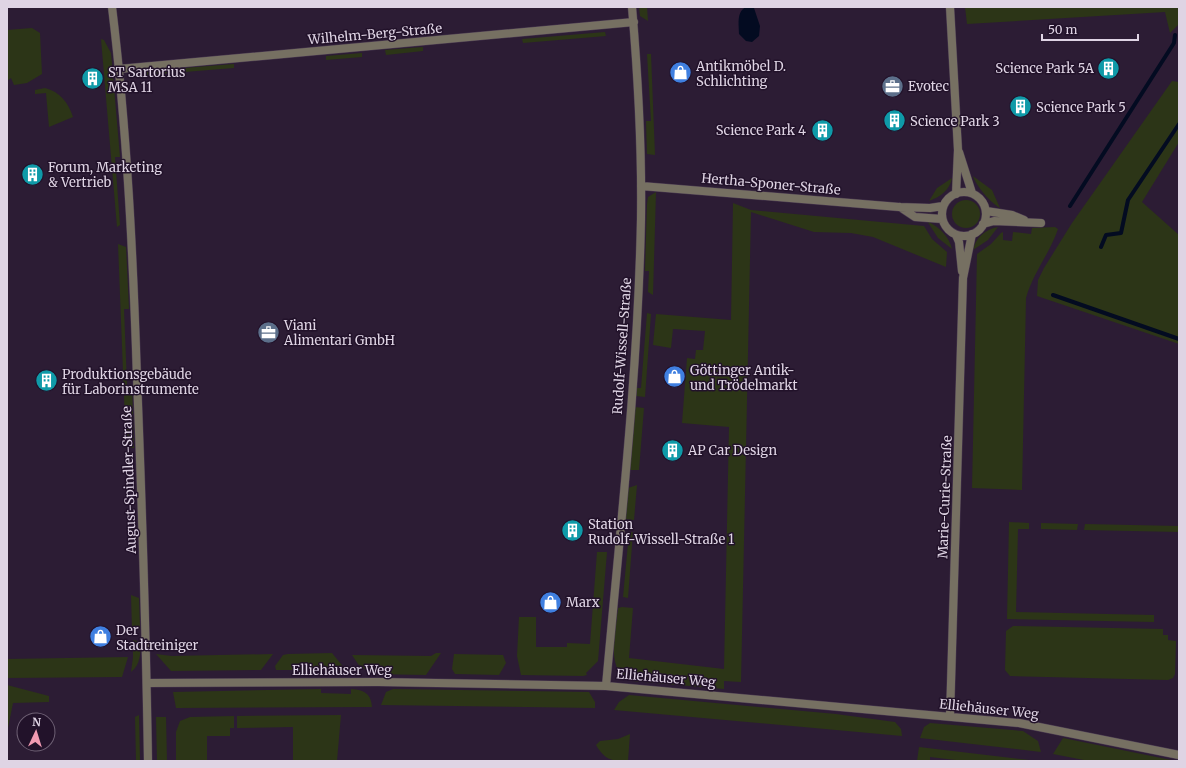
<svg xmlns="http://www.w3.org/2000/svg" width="1186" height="768" font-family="Merriweather,serif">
  <rect width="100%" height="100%" fill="#2c1c34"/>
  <path fill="#2c3517" d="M639 7H647L648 21 640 16Z
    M965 7H1179V24L1170 33 1165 12 967 24Z
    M32 28 40 33 42 74 27 83 14 85 11 78 7 81V30Z
    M605 32 606 36 523 43 522 39Z
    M101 39 104 40 111 53 120 157H115L120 225 117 227Z
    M423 47V51L386 55 385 50Z
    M362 53V57L326 60V56Z
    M647 54H651L655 155 647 154 646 121H651Z
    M234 64V68L147 75V71Z
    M1172 81 1179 82V142L1142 202 1179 235V344L1037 296 1038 280 1044 268 1072 223Z
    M45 88C60 92 68 102 73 117L49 127 46 93 35 94V90Z
    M973 176 992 190 1000 208C991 203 976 186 973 176Z
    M952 178C950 190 940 197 929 201L937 188Z
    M656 192 653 295 648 292 649 271H645L647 204 648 197Z
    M952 214a14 14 0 1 1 28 0a14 14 0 1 1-28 0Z
    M733 203 751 210 924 226 932 239 947 252 946 267 873 237 851 233 814 232 751 212 741 682 724 681V689L632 681C604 672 616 630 618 608L622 607 633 608 629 658 724 669 729 427 682 423 687 358 695 359 696 350H703L705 331 673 329 671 348 653 345 656 314 731 320Z
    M927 221C939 227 949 236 952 249L938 238Z
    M998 227 988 240 973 250C975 238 986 229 998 227Z
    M1055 227 1058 229C1050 253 1033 273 1026 298L1022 490 972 488 977 254 991 244 1001 233 1003 232V240L1012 241 1013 232 1031 234 1032 228Z
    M118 244 126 247 129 309H124L127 385H132L134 448H126Z
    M647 313 651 314 645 397 636 396 637 388H641Z
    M635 407 644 408 639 470H629Z
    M637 485 634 520 625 519 628 488Z
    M128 520 136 524 137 546H129Z
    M1009 522 1029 523V529H1018L1016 612 1154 615V622L1007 619Z
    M1041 523 1078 524 1077 530 1041 529Z
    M1085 524 1179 526V532L1084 530Z
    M633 532 628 598 623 597 629 533Z
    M597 552H607L598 661 586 673 587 675 583 676 521 675 517 656 519 617H536V647H567V643L590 644Z
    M131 595 139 598 140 628 132 630Z
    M1013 626 1163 629V635H1168V640L1176 641 1175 674 1173 678 1168 680 1010 676 1005 670 1006 631Z
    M133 640 141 642C140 654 141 664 131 672L133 657Z
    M332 653 345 669 343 675H328V670H276L275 666 283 655 288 654Z
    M436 653H441L426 675 371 674 358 664 352 655 431 656Z
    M156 654 172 656 273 654 261 670 171 671Z
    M454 654 503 655 506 663 499 675 455 674 452 669Z
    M128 657 122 677 7 678V659Z
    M7 685 49 696V702L13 703 7 733Z
    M321 689V693L351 694V689C364 690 371 693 372 707L176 708 173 692Z
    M393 689 589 692 595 702V708L381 705 386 692Z
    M629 695 836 714 895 722 901 729 902 736 614 710 619 702Z
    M139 715 140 761H136L135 717Z
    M341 715 337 761H293V727L237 728V716Z
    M234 716V728H230V736H207V761H176V732L180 721 190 717Z
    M156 717H166L167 761H157Z
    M930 723 1023 731 1038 741 1041 752 920 738 924 727Z
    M630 734 628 761C611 761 605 760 596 745L600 741 618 739Z
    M1063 738 1176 761H1089L1053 754Z
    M919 747 1038 761H964L930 757V761H917Z"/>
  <path fill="#030b21" d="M746 7 754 8 760 26 759 36 752 42 746 41 739 34C739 25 736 12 746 7Z"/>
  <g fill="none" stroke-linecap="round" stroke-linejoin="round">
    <path stroke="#030b21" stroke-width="4" d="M1070 206 1174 43 1175 35
      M1101 247 1106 235 1121 233 1128 200 1179 124
      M1053 295 1179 339"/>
    <defs>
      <path id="street" d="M112 7C127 130 133 254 137 378 142 506 146 633 148 761
        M950 7 958 150 956 194
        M119 69 634 22
        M959 152 972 193
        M641 186 899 207 930 208 943 206
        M942 214a22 22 0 1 1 44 0a22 22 0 1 1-44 0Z
        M900 207 915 217 942 219
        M986 211 1012 215 1024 220
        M983 224 994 221 1041 223
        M956 235 959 242 962 271
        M147 683 378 682 606 686 1019 723 1179 755
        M606 686C620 530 638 374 641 219 642 148 638 77 632 7
        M950 717 963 278 972 234"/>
    </defs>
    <use href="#street" stroke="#493950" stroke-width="9"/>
    <use href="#street" stroke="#767062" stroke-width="8"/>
  </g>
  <defs>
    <symbol id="building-disc" viewBox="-11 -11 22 22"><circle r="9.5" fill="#0f9aa8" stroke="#22122a"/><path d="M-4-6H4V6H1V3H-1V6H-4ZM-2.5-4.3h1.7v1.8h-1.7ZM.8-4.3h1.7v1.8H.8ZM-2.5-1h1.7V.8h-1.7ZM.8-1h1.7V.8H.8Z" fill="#fff"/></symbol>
    <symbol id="shop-disc" viewBox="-11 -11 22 22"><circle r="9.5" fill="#3f7fe0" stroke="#22122a"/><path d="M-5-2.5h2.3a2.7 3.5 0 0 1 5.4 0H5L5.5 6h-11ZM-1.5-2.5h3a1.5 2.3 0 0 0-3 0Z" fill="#fff"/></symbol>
    <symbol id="office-disc" viewBox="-11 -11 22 22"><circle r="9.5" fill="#5c6f8a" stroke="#22122a"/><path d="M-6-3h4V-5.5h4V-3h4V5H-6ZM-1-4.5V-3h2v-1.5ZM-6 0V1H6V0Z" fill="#fff"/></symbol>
  </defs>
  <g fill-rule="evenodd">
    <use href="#building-disc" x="1096" y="56" width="25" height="25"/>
    <use href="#shop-disc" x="668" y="60" width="25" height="25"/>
    <use href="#building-disc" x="80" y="66" width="25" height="25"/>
    <use href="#office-disc" x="880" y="74" width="25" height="25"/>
    <use href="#building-disc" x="1008" y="94" width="25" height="25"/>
    <use href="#building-disc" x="882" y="108" width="25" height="25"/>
    <use href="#building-disc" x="810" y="118" width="25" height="25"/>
    <use href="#building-disc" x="20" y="162" width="25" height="25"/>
    <use href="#office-disc" x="256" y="320" width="25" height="25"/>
    <use href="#shop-disc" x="662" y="364" width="25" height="25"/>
    <use href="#building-disc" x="34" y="368" width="25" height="25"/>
    <use href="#building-disc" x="660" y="438" width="25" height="25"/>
    <use href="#building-disc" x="560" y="518" width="25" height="25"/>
    <use href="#shop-disc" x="538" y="590" width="25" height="25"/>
    <use href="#shop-disc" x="88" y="624" width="25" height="25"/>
  </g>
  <g text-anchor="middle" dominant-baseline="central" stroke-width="3" stroke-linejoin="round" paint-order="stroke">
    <g font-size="13" fill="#dfd4e4" stroke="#22122a">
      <text transform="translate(375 34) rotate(-5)">Wilhelm-Berg-Straße</text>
      <text transform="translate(771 184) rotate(5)">Hertha-Sponer-Straße</text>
      <text transform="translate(622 346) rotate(-86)">Rudolf-Wissell-Straße</text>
      <text transform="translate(129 480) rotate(-92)">August-Spindler-Straße</text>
      <text transform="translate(945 497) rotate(-88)">Marie-Curie-Straße</text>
      <text x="342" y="670">Elliehäuser Weg</text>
      <text transform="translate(666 678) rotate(5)">Elliehäuser Weg</text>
      <text transform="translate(989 709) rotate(6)">Elliehäuser Weg</text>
    </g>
    <g font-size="13" fill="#dfd4e4" stroke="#22122a" text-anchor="start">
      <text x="696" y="66">Antikmöbel D.<tspan x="696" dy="15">Schlichting</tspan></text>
      <text x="1094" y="68" text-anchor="end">Science Park 5A</text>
      <text x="108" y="72">ST Sartorius<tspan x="108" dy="15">MSA 11</tspan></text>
      <text x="908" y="86">Evotec</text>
      <text x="1036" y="107">Science Park 5</text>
      <text x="910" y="121">Science Park 3</text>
      <text x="806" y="130" text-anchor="end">Science Park 4</text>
      <text x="48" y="167">Forum, Marketing<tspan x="48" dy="15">&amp; Vertrieb</tspan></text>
      <text x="284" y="325">Viani<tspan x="284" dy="15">Alimentari GmbH</tspan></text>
      <text x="690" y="370">Göttinger Antik-<tspan x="690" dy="15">und Trödelmarkt</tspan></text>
      <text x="62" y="374">Produktionsgebäude<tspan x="62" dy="15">für Laborinstrumente</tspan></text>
      <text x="688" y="450">AP Car Design</text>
      <text x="588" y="524">Station<tspan x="588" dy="15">Rudolf-Wissell-Straße 1</tspan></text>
      <text x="566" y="602">Marx</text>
      <text x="116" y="630">Der<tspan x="116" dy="15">Stadtreiniger</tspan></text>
    </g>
  </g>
  <rect width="1186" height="768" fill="none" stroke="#dfd4e4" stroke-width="16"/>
  <g transform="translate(36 732) rotate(4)"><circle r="19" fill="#22122a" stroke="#6e6074"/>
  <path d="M0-3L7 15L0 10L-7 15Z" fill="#f19ab2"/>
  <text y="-6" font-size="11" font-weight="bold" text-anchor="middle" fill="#dfd4e4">N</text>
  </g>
  <path d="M1042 34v6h96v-6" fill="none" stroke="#dfd4e4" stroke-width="2"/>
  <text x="1048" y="34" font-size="12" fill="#dfd4e4" stroke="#22122a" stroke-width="3" paint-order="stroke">50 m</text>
</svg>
